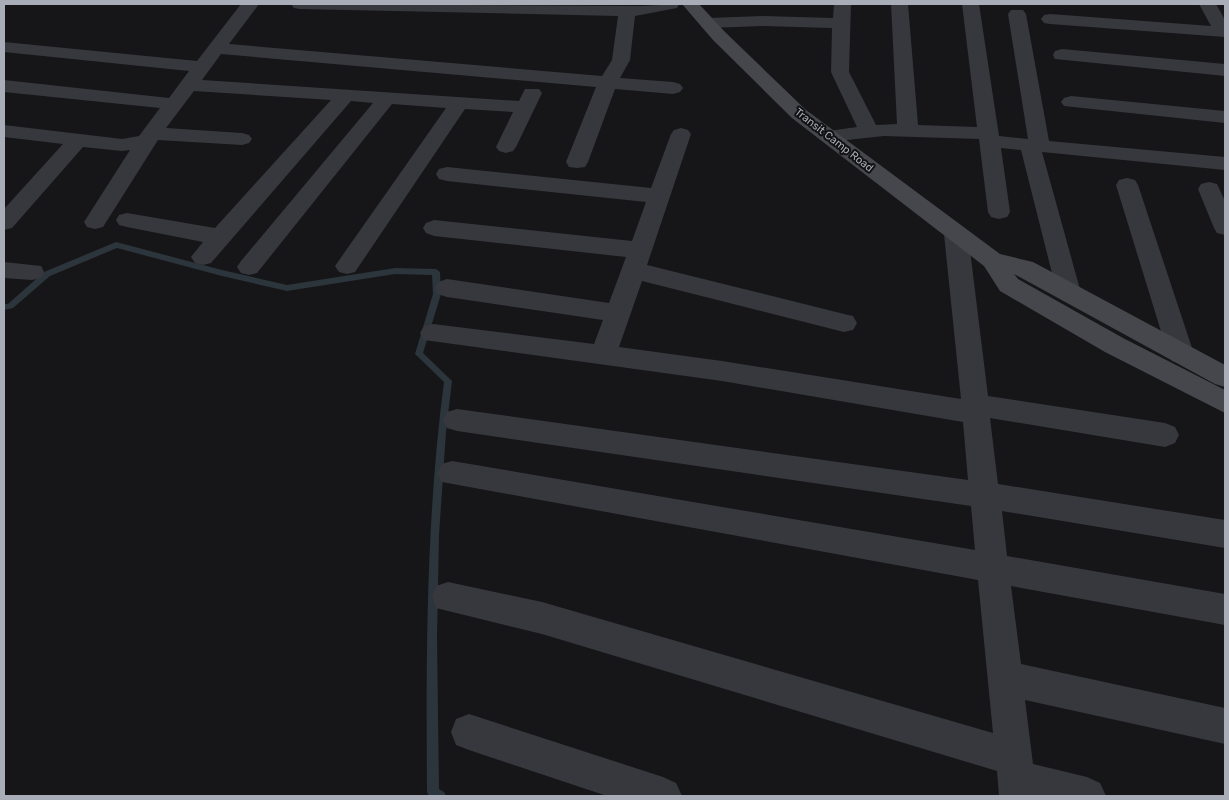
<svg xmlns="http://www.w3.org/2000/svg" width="1229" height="800" font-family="Rubik,sans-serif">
  <rect width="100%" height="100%" fill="#161618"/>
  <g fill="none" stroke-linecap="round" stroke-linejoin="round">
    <path fill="#2c353c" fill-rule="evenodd" d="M116 242 222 270 287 285 395 268 436 269 440 272 441 294 423 353 452 381 446 432 439 535 437 638 439 789 444 792 446 796H429L427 792C426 654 426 519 444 382L415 354 433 294 432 275 395 274 287 291 222 276 117 248 50 276 13 308 4 310V304H8L44 272Z"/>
    <path fill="#37383d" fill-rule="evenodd" d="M241 4H259L229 44 602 76 612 60 618 16 300 9 294 8 291 4 642 6 679 4 677 8 635 16 630 60 620 78 673 82 680 84 683 88 680 92 673 94 615 89 588 162 585 167 577 168 569 167 566 162 596 87 221 54 202 80 519 101 525 89H539L542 93 516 147 513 151 506 153 499 151 496 147 513 112 465 109 355 272 347 274 339 272 335 266 446 108 392 104 257 273 249 275 241 273 237 267 241 261 373 103 351 101 211 263 203 265 195 263 191 257 203 242 127 227 119 225 116 220 119 215 127 213 215 228 331 100 194 91 166 128 242 133 249 135 252 139 249 143 242 145 158 140 103 227 95 229 87 227 84 222 130 150 122 151 83 147 12 228 4 230V209L63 144 4 137V125L122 139 139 136 160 108 4 92V80L169 98 189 71 4 52V42L197 61Z
      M834 4H851L849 72 876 125 897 124 891 4H908L918 125 977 127 962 4H979L999 136 1028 139 1008 14 1011 10H1023L1026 14 1049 141 1225 157V170L1042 152 1081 293 1078 299 1069 302 1060 299 1057 293 1021 150 1001 148 1010 212 1007 217 999 219 991 217 988 212 979 139 884 136 828 142 821 140 818 136 821 132 857 127 831 72 832 28 763 26 708 28 702 27 699 23 702 19 708 18 763 16 833 18Z
      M1199 4H1216L1225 20V37L1050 24 1044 23 1041 19 1044 15 1050 14 1211 26Z
      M1062 49 1225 64V76L1055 59 1053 55 1055 51Z
      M1071 96 1225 111V123L1064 106 1061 102 1064 98Z
      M681 128 688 130 691 134 647 265 844 314 853 316 857 323 853 330 844 332 642 281 619 347 722 361 961 399 944 234 948 229 956 226 964 229 968 234 988 396 1165 423 1175 427 1179 435 1175 443 1165 447 990 418 998 484 1225 520V548L1002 511 1007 556 1225 594V625L1011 586 1021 664 1225 708V744L1025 700 1033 764 1087 777 1100 783 1106 796H999L997 771 542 634 436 608 432 597 436 586 448 582 542 602 993 733 978 580 442 482 437 473 442 464 452 461 975 550 971 506 457 431 447 428 443 420 447 412 457 409 968 480 963 422 722 381 424 340 420 333 424 326 433 324 594 344 603 320 447 297 438 294 435 288 438 282 447 279 609 303 626 257 434 236 426 233 423 228 426 223 434 220 632 241 646 202 447 181 439 179 436 174 439 169 447 167 651 188 671 134 674 130Z
      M1127 178 1135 180 1138 185 1194 354 1190 361 1181 364 1172 361 1168 354 1116 185 1119 180Z
      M1209 182 1217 184 1225 201V235L1217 233 1214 228 1198 189 1201 184Z
      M4 262 41 266 44 272 41 278 32 280 4 278Z
      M469 714 663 777 676 783 682 796H607L469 750 456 745 451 732 456 719Z"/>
    <path fill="#45474d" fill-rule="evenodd" d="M682 4H699L725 32 806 110 1000 254 1033 262 1225 365V387L1215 384 1014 274 1018 279 1123 338 1225 390V413L1105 352 1000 291 984 266 792 118 713 40Z"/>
  </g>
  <g text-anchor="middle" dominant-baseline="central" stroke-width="4" stroke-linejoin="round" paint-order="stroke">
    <g font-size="11" fill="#a8adb8" stroke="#111113">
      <text transform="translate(834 140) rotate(38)">Transit Camp Road</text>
    </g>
  </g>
  <rect width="1229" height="800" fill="none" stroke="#a8adb8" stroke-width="10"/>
</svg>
